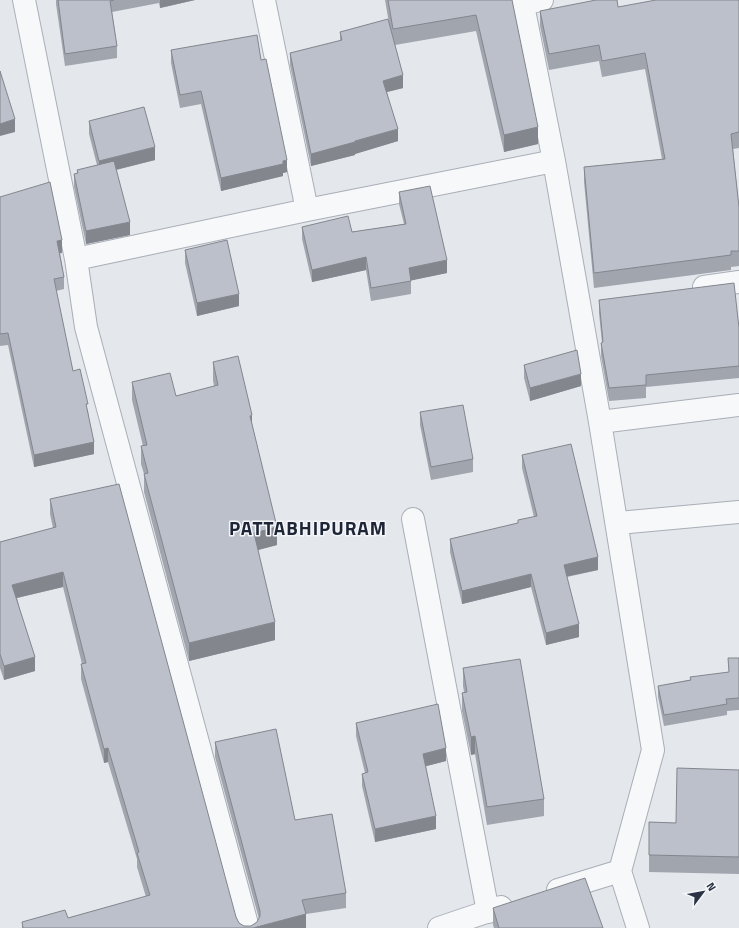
<svg xmlns="http://www.w3.org/2000/svg" width="739" height="928" font-family="'Titillium Web',sans-serif">
  <rect width="100%" height="100%" fill="#e4e7ec"/>
  <g fill="none" stroke-linecap="round" stroke-linejoin="round">
    <defs>
      <path id="minor" d="M24 0 76 259 86 327 248 928
        M264 0 307 210
        M522 0 554 161 600 422 653 750 620 871 638 928
        M522 3 542 0
        M76 259 307 210 554 161
        M704 287 739 282
        M600 422 739 405
        M413 519 488 912
        M618 523 739 512
        M558 890 620 871
        M439 928 501 907"/>
    </defs>
    <use href="#minor" stroke="#a9aeb7" stroke-width="24"/>
    <use href="#minor" stroke="#f7f8fa" stroke-width="22"/>
  </g>
  <path fill="#a1a5ae" d="M56 0H195L160 8 159 3 112 12 117 46V58L65 66 56 4Z
    M385 0H512L538 144 504 152 476 31 395 45 403 88 387 92 398 141 355 154V155L311 166 290 65V53L340 41V32L389 23Z
    M739 0V148L733 149 739 207V266L731 267V270L594 288 584 182V167L662 159 645 69 602 77 599 61 549 70 540 26V11L618 7Z
    M171 50 261 60 287 172 283 173V176L221 191 201 104 180 108 171 63Z
    M89 121 155 160 116 170 130 235 86 244 74 187V174L77 173V170L97 165 89 134Z
    M399 192 447 273 411 280V294L371 301 366 270 312 282 302 239V227L352 232 404 224 399 204Z
    M0 197 62 253H60L64 277V289L56 291 73 371 88 411 94 454 34 467 8 345 0 346Z
    M185 250 239 306 197 316 185 263Z
    M599 300 739 328V378L646 387V398L609 401 601 356V343H602L599 313Z
    M213 362 252 425 277 545 258 550 275 640 189 661 144 492V474L141 464V446H143L132 400V382L176 396 214 386 213 380Z
    M524 365 581 386 530 401 524 378Z
    M420 412 473 459V472L431 480 420 425Z
    M522 455 598 570 567 577 579 637 546 645 531 587 462 604 450 552V539L518 523V520L534 517 522 468Z
    M50 499 236 917 239 923 244 926H251L257 922 259 919 215 757V742L295 820 346 893V908L306 914V928H22V922L68 918 146 897 137 867V859L108 762 104 763 81 679V664H82L63 587 17 598 35 671 4 680 0 668V542L53 528 50 514Z
    M728 658H739V710L727 711V715L664 726 658 697V686L729 672Z
    M463 668 544 799V816L487 825 475 754 471 755 462 711V693L464 692 463 686Z
    M356 723 446 761 426 766 436 829 375 842 362 786V774L365 773 356 736Z
    M739 770V874L649 872V822L676 823Z
    M493 908 603 928H494L493 925Z"/>
  <path fill="#83868d" d="M160 0H195L160 8Z
    M403 75V88L383 93V81Z
    M15 119V132L0 136V124Z
    M538 127V144L504 152V135Z
    M398 129V141L355 154V155L311 166V154Z
    M155 147V160L99 174V161Z
    M287 160V172L283 173V176L221 191V178Z
    M130 222V235L86 244V231Z
    M62 240V253L57 254V241Z
    M366 257V270L312 282V270Z
    M447 260V273L409 281V268Z
    M239 294V306L197 316V303Z
    M581 374V386L530 401V388Z
    M252 415V433L250 416Z
    M94 442V454L34 467V455Z
    M277 527V545L254 551V533Z
    M598 557V570L564 577V565Z
    M63 572V587L12 599V585Z
    M531 574V587L462 604V591Z
    M275 622V640L189 661V643Z
    M579 624V637L546 645V633Z
    M35 657V671L4 680V666Z
    M475 736V754L471 755V737Z
    M108 748V762L104 763V749Z
    M446 748V761L423 767V754Z
    M436 816V829L375 842V829Z
    M306 914V928H253Z"/>
  <path fill="#bbc0ca" stroke="#83868d" d="M58 0H114L110 1 117 46 65 54Z
    M388 0H512L538 127 504 135 476 15 393 29Z
    M596 0H617L618 7 656 0H739V132L731 134 739 207V251H731V255L594 273 584 167 665 159 645 53 602 61 599 45 549 54 540 11Z
    M388 19 403 75 383 81 398 129 355 141V142L311 154 290 53 342 40 340 32Z
    M257 35 261 60 266 59 287 160 283 161V164L221 178 201 91 180 95 171 50Z
    M0 71 15 119 0 124Z
    M144 107 155 147 99 161 89 121Z
    M114 161 130 222 86 231 74 174 78 173 77 170Z
    M50 182 62 240 57 241 64 277 54 279 73 371 80 369 88 404H86L94 442 34 455 8 333 0 334V197Z
    M430 186 447 260 409 268 411 281 371 288 366 257 312 270 302 227 348 216 352 232 406 224 399 192Z
    M227 240 239 294 197 303 185 250Z
    M734 283 739 328V366L646 375V385L609 388 601 343 603 342 599 300Z
    M577 350 581 374 530 388 524 365Z
    M238 356 252 415 250 416 277 527 254 533 275 622 189 643 144 474 148 473 141 446 147 445 132 382 170 373 176 396 218 385 213 362Z
    M463 405 473 459 431 467 420 412Z
    M571 444 598 557 564 565 579 624 546 633 531 574 462 591 450 539 518 523V520L537 516 522 455Z
    M119 484 236 917 239 923 244 926H251L257 922 260 916V911L215 742 276 729 295 820 332 814 346 893 302 900 306 914 253 928H23L22 922 65 910 68 918 150 895 137 853 139 852 108 748 104 749 81 664 86 663 63 572 12 585 35 657 4 666 0 654V542L56 527 50 499Z
    M728 658H739V698L726 699 727 704 664 715 658 686 691 680 690 677 729 672Z
    M520 659 544 799 487 807 475 736 471 737 462 693 467 692 463 668Z
    M438 704 446 748 423 754 436 816 375 829 362 774 368 772 356 723Z
    M677 768 739 770V857L649 855V822L676 823Z
    M585 878 603 928H499L493 908Z"/>
  <g text-anchor="middle" dominant-baseline="central" stroke-width="3" stroke-linejoin="round" paint-order="stroke">
    <g font-size="19" font-weight="bold" letter-spacing="1" fill="#1d2536" stroke="#f4f6f9">
      <text x="308" y="527">PATTABHIPURAM</text>
    </g>
  </g>
  <g transform="translate(703 892) rotate(58)" stroke="#f4f6f9" stroke-width="3" paint-order="stroke">
  <path d="M0-3L7 15L0 10L-7 15Z" fill="#2b3445"/>
  <text y="-6" font-size="11" font-weight="bold" text-anchor="middle" fill="#2b3445">N</text>
  </g>
</svg>
